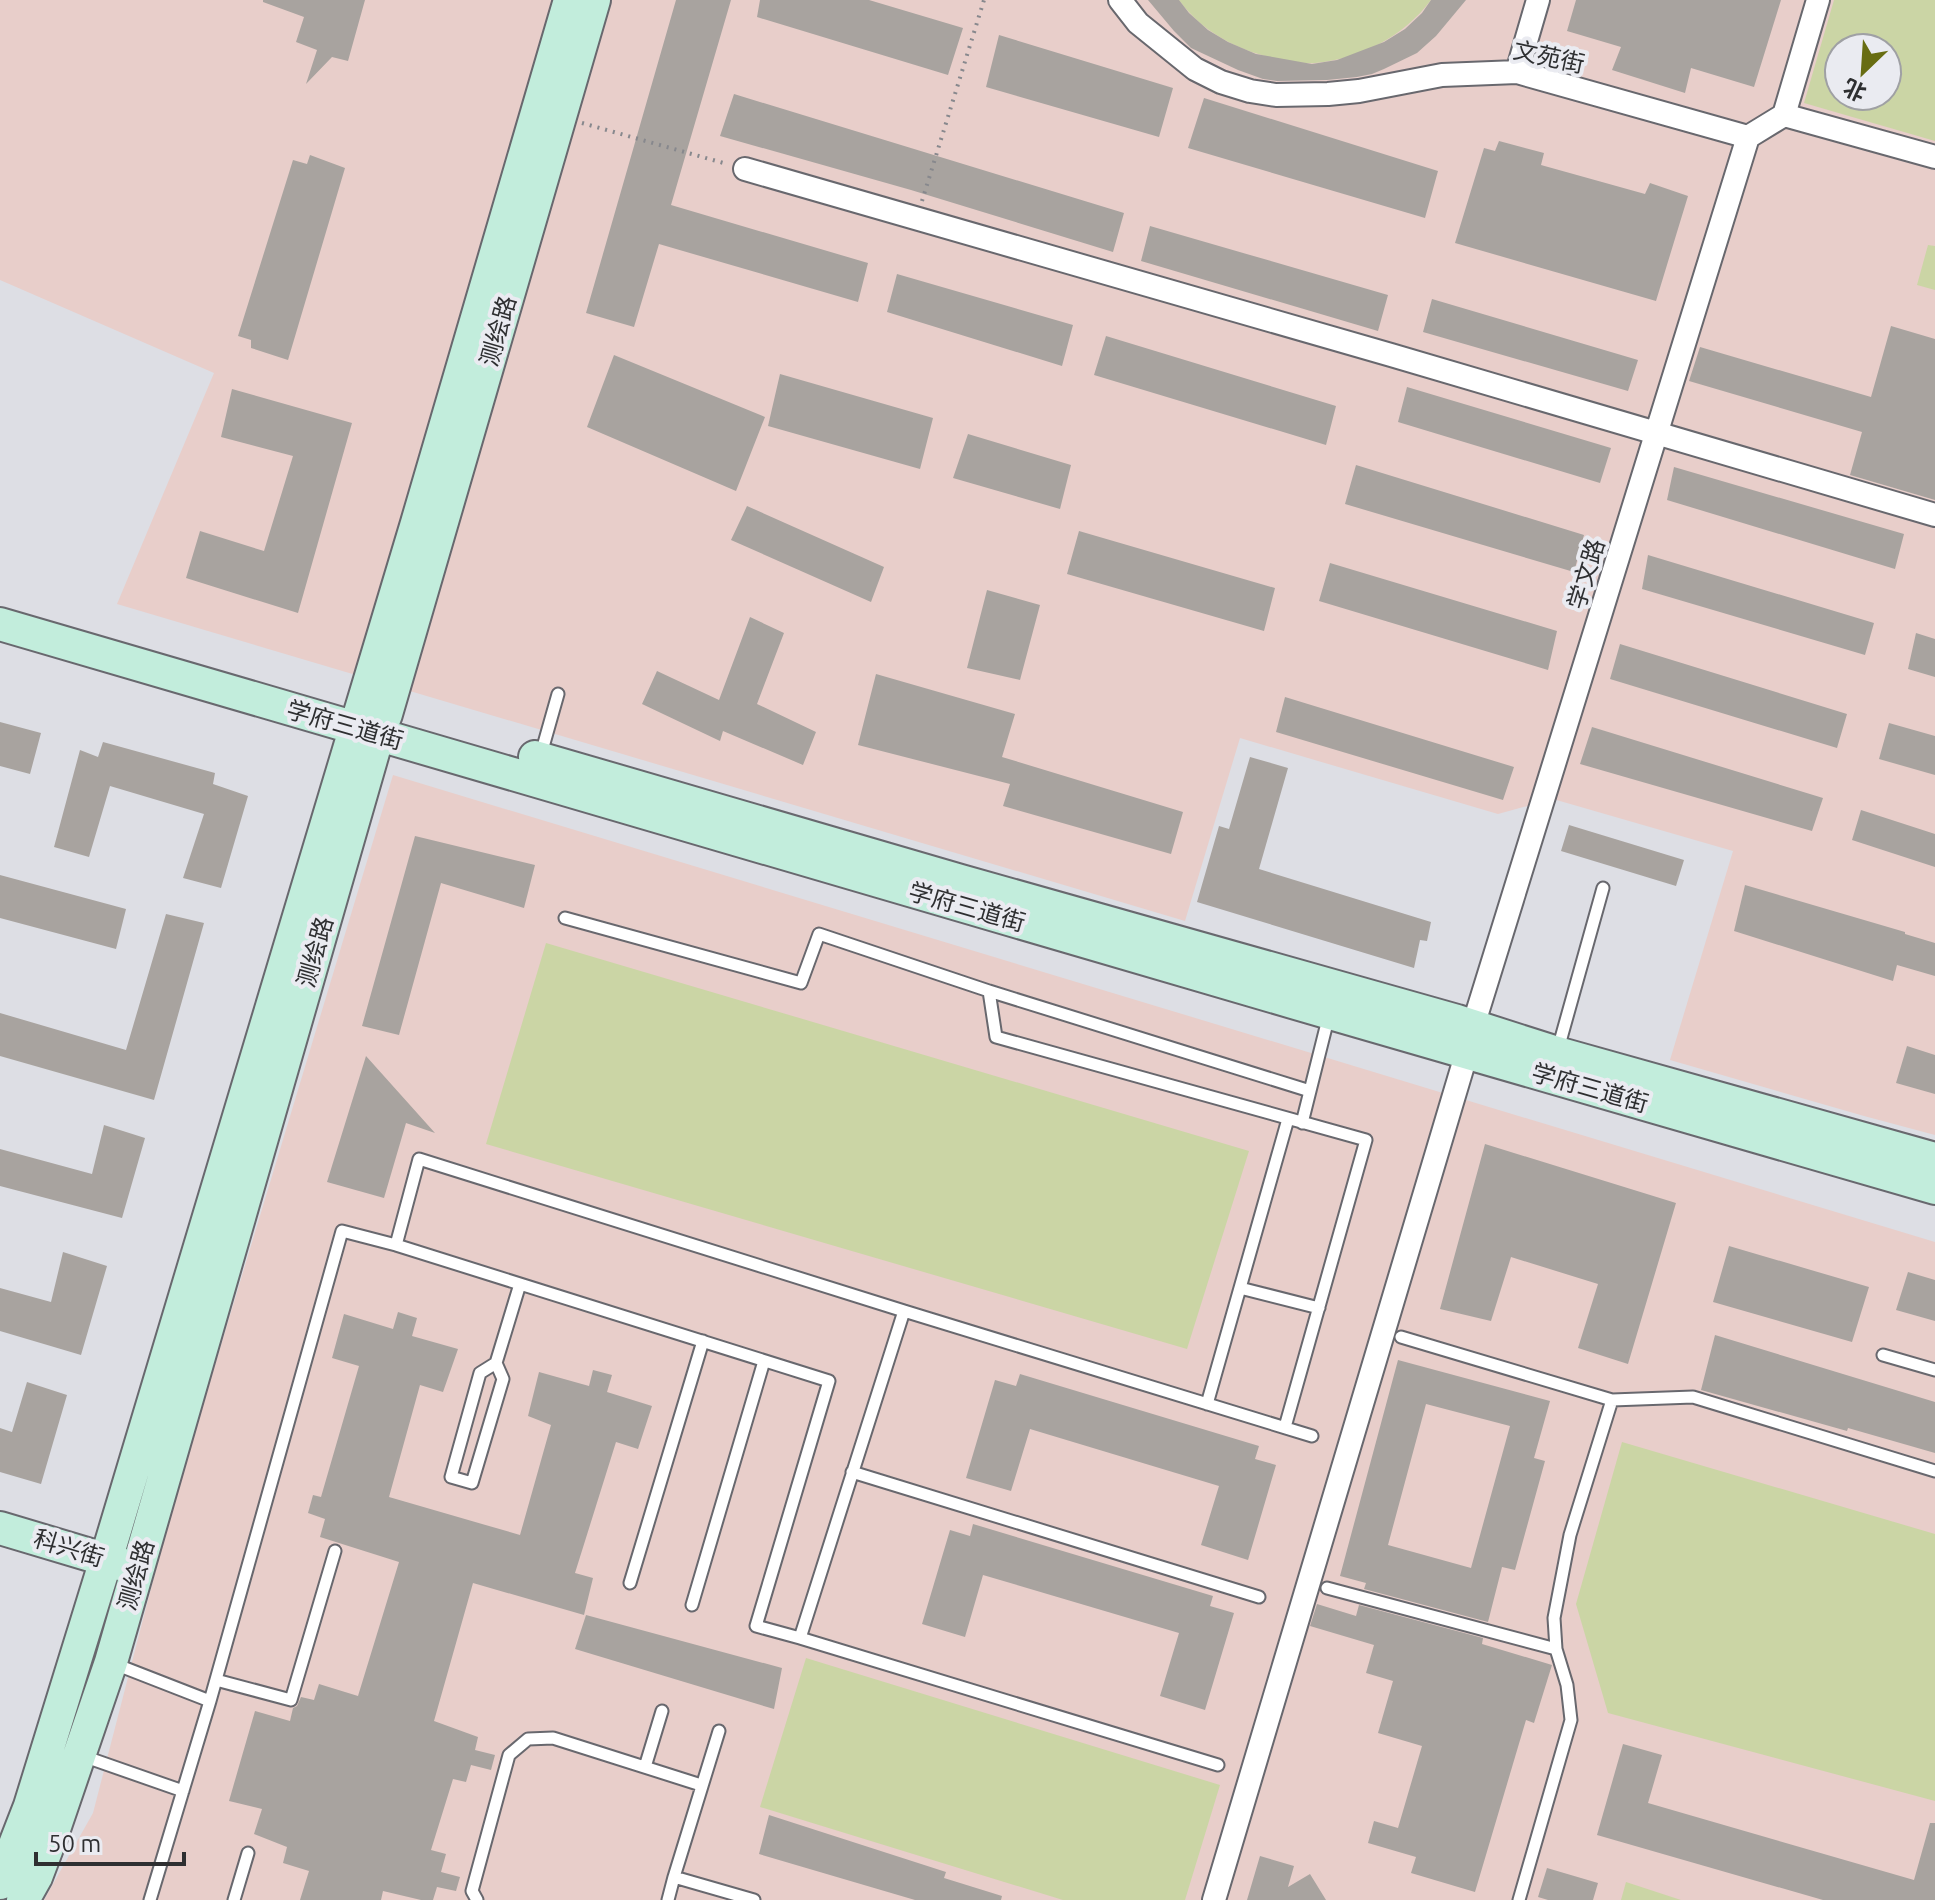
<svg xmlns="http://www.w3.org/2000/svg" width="1935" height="1900" font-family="Ubuntu,'Noto Sans SC',sans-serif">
  <rect width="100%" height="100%" fill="#dddee4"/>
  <path fill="#e8ceca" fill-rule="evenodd" d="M0 0H1935V1135L1864 1116 1670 1060 1733 851 1553 799 1498 814 1240 738 1185 921 117 604 214 373 0 280ZM1839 48H1887V96H1839Z
    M393 775 1935 1242V1900H44L93 1813 171 1511Z"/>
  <path fill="#cbd5a5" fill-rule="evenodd" d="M1179 0H1431C1404 36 1361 59 1315 63 1307 64 1298 62 1290 61 1247 55 1205 36 1179 0Z
    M1834 0H1935V141L1804 103ZM1839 48H1887V96H1839Z
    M1928 245 1935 246V290L1917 285Z
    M546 943 1249 1151 1187 1349 486 1144Z
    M1622 1442 1935 1534V1801L1608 1713 1576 1604Z
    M806 1658 1220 1785 1185 1900H1063L760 1807Z
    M1626 1882 1681 1900H1621Z"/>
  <path fill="#a8a39f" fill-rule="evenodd" d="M263 0H365L348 61 332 57 306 84 317 50 296 42 304 17 263 2Z
    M676 0H731L671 205 868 263 858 302 659 244 634 327 586 313Z
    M760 0H869L963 28 948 75 757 17Z
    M1148 0H1179L1189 13 1208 30 1228 42 1256 54 1312 64 1337 60 1384 42 1405 29 1422 13 1431 0H1466L1436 36 1417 53 1384 69 1372 74 1357 77 1327 80 1277 81 1263 79 1238 70 1191 48 1174 31Z
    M1576 0H1781L1754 87 1691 68 1685 93 1612 70 1621 47 1567 31Z
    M999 35 1173 88 1159 137 986 87Z
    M734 94 1124 213 1113 252 911 190 720 136Z
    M1204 98 1438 171 1425 218 1188 148Z
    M1499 141 1544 153 1541 165 1645 194 1650 183 1688 196 1656 301 1455 243 1484 148 1495 151Z
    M310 155 345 168 288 360 251 348V340L238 336 293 160 307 164Z
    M1150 226 1388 295 1378 331 1141 261Z
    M897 274 1073 325 1062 366 887 312Z
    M1432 299 1638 360 1628 391 1423 332Z
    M1891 326 1935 339V500L1850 475 1862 432 1689 381 1700 347 1871 397Z
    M1106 336 1336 406 1326 445 1094 375Z
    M614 355 765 417 736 491 587 427Z
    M780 374 933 418 920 469 768 426Z
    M1407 387 1611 448 1600 483 1398 422Z
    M232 389 352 423 298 613 186 578 200 531 264 551 293 456 221 437Z
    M968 434 1071 465 1060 509 953 478Z
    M1356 465 1584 535 1574 572 1345 504Z
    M1674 467 1904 534 1895 569 1667 500Z
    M747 506 884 567 871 602 731 540Z
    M1079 531 1275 588 1264 631 1067 574Z
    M1648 555 1874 623 1865 655 1642 589Z
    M1330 563 1557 631 1548 670 1319 601Z
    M987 590 1040 605 1020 680 967 668Z
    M750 617 784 633 757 704 816 732 803 765 723 731 720 741 642 704 657 671 719 700Z
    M1916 633 1935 639V677L1908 669Z
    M1620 644 1847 714 1837 748 1610 679Z
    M876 674 1015 714 1002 757 1183 812 1171 854 1003 806 1010 784 858 745Z
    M1285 697 1514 767 1503 800 1276 732Z
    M0 722 41 733 30 774 0 766Z
    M1889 723 1935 736V775L1879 759Z
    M1592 727 1823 798 1812 831 1580 764Z
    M103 742 215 773 213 784 248 796 221 888 183 878 204 814 110 786 89 857 54 847 80 750 98 757Z
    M1250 757 1288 768 1259 869 1431 922 1427 941 1420 940 1414 968 1197 902 1219 826 1229 829Z
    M1861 810 1935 834V867L1852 840Z
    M1569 825 1684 860 1676 886 1561 851Z
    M415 836 535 865 524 908 441 883 399 1035 362 1026Z
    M0 875 126 909 116 949 0 918Z
    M1745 885 1905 932V934L1935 943V976L1897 965 1893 981 1734 931Z
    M166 914 204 923 154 1100 0 1056V1013L126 1050Z
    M1907 1046 1935 1055V1094L1896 1083Z
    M366 1056 435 1133 406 1123 384 1198 327 1182Z
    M104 1125 145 1138 122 1218 0 1186V1149L92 1174Z
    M1485 1144 1676 1203 1628 1364 1578 1348 1598 1284 1511 1257 1491 1321 1440 1309Z
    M1729 1246 1869 1287 1852 1342 1713 1302Z
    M63 1252 107 1266 81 1355 0 1331V1288L51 1302Z
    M1908 1272 1935 1280V1321L1896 1310Z
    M398 1312 417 1318 412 1336 458 1349 443 1392 420 1385 389 1497 520 1535 551 1425 528 1416 539 1372 589 1386 593 1370 612 1375 607 1392 652 1406 638 1449 616 1442 575 1573 593 1578 584 1615 473 1583 434 1721 478 1737 475 1750 495 1755 491 1770 471 1765 466 1782 453 1779 431 1850 446 1854 441 1872 460 1877 456 1891 437 1887 433 1900H421L383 1891 381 1900H300L309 1871 283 1863 287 1847 254 1834 262 1809 229 1801 255 1711 290 1721 293 1708 297 1706 301 1697 314 1700 319 1684 358 1696 399 1562 320 1537 325 1519 308 1513 313 1495 321 1497 359 1366 332 1358 344 1314 393 1329Z
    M1715 1335 1935 1402V1453L1848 1428 1847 1431 1701 1390Z
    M1398 1360 1550 1401 1534 1458 1545 1461 1515 1570 1502 1567 1488 1622 1364 1589 1366 1583 1340 1576ZM1426 1404 1510 1426 1471 1568 1388 1545Z
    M1020 1374 1259 1446 1255 1459 1276 1465 1248 1560 1201 1545 1219 1486 1030 1429 1011 1491 966 1478 995 1380 1016 1386Z
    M27 1382 67 1395 41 1484 0 1472V1428L12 1432Z
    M973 1524 1213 1596 1210 1606 1234 1613 1205 1710 1160 1696 1179 1633 983 1575 965 1637 922 1624 950 1530 970 1536Z
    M1317 1604 1356 1616 1359 1605 1483 1638 1482 1644 1552 1665 1534 1723 1526 1720 1475 1892 1411 1873 1416 1857 1368 1843 1374 1821 1398 1828 1422 1746 1378 1733 1393 1681 1366 1673 1374 1645 1310 1626Z
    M586 1615 782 1668 774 1709 575 1649Z
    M1623 1744 1662 1755 1648 1803 1914 1880 1930 1823H1935V1900H1823L1597 1835Z
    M769 1815 946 1872 944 1878 1002 1896 1001 1900H915L759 1854Z
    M1260 1856 1294 1866 1288 1887 1310 1874 1326 1900H1247Z
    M1547 1868 1598 1883 1593 1900H1548L1538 1897Z"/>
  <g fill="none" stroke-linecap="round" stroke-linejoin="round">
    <defs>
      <path id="lane" d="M541 754 558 694
        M565 918 801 983 819 934 989 991 996 1037 1366 1140 1285 1427
        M989 991 1310 1091
        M1558 1049 1603 888
        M1302 1123 1329 1015
        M396 1245 829 1381 756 1626 800 1638
        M1240 1288 1319 1308
        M904 1311 1312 1436
        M1401 1337 1612 1400 1570 1535 1554 1618 1556 1649 1567 1685 1571 1720 1519 1900
        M1883 1355 1935 1370
        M496 1363 480 1373 451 1477 472 1483 503 1379 496 1363 520 1284
        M1612 1400 1693 1397 1935 1471
        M1207 1404 1288 1119
        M852 1472 1259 1597
        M630 1583 703 1341
        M1327 1588 1556 1649
        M692 1605 764 1361
        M115 1664 210 1701 342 1231 396 1245 419 1159 904 1311 800 1638 1218 1765
        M216 1680 291 1700 335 1551
        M80 1755 183 1791
        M645 1767 662 1711
        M674 1877 719 1731
        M150 1900 210 1701
        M234 1900 248 1853
        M477 1900 472 1891 509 1755 528 1739 553 1738 701 1785
        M668 1900 674 1877 754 1900"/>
      <path id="street" d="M1120 0 1138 23 1195 69 1221 82 1250 91 1276 95 1328 94 1359 91 1442 75 1517 72 1748 137 1784 115 1935 157
        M1517 72 1538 0
        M1784 115 1818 0
        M745 169 1391 355 1935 515
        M1473 1026 1748 137
        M1214 1900 1467 1052"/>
      <path id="secondary" d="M0 624 1330 1013 1935 1188
        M535 757 961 881 1457 1021 1557 1053 1935 1159
        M0 1528 127 1566
        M0 1883 30 1806 106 1560 417 523 570 0
        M23 1900 36 1877 53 1832 111 1662 378 735 386 714 594 0"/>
    </defs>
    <use href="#lane" stroke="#68686e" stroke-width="15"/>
    <use href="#street" stroke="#68686e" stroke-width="26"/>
    <use href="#secondary" stroke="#68686e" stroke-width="36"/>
    <path stroke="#87888d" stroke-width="4" stroke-dasharray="2 6" stroke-linecap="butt" d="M582 123 727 164
      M922 201 984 0"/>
    <use href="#lane" stroke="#fff" stroke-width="11"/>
    <use href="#street" stroke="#fff" stroke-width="22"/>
    <use href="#secondary" stroke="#c2eddc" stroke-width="32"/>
  </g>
  <g text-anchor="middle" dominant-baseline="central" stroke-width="8" stroke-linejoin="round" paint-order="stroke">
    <g font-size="24" fill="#2e2f31" stroke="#eaebf1">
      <text transform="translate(1549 57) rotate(12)">文苑街</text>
      <text transform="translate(498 331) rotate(-74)">测绘路</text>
      <text transform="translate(1586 574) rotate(-73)">学文路</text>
      <text transform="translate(345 725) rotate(16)">学府三道街</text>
      <text transform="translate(967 907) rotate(16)">学府三道街</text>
      <text transform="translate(315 952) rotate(-74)">测绘路</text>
      <text transform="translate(1590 1088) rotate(16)">学府三道街</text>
      <text transform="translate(69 1548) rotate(17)">科兴街</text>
      <text transform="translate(136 1575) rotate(-74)">测绘路</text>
    </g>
  </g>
  <g transform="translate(1863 72) rotate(205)"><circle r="38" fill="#eaebf1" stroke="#9fa0a4" stroke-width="2"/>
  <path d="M0-6L14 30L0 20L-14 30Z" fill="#686d12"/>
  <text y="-12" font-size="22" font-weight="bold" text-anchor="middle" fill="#2e2f31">北</text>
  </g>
  <path d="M36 1852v12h148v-12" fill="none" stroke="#2e2f31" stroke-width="4"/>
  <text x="48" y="1852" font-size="24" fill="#2e2f31" stroke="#eaebf1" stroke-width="6" paint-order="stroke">50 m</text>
</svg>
